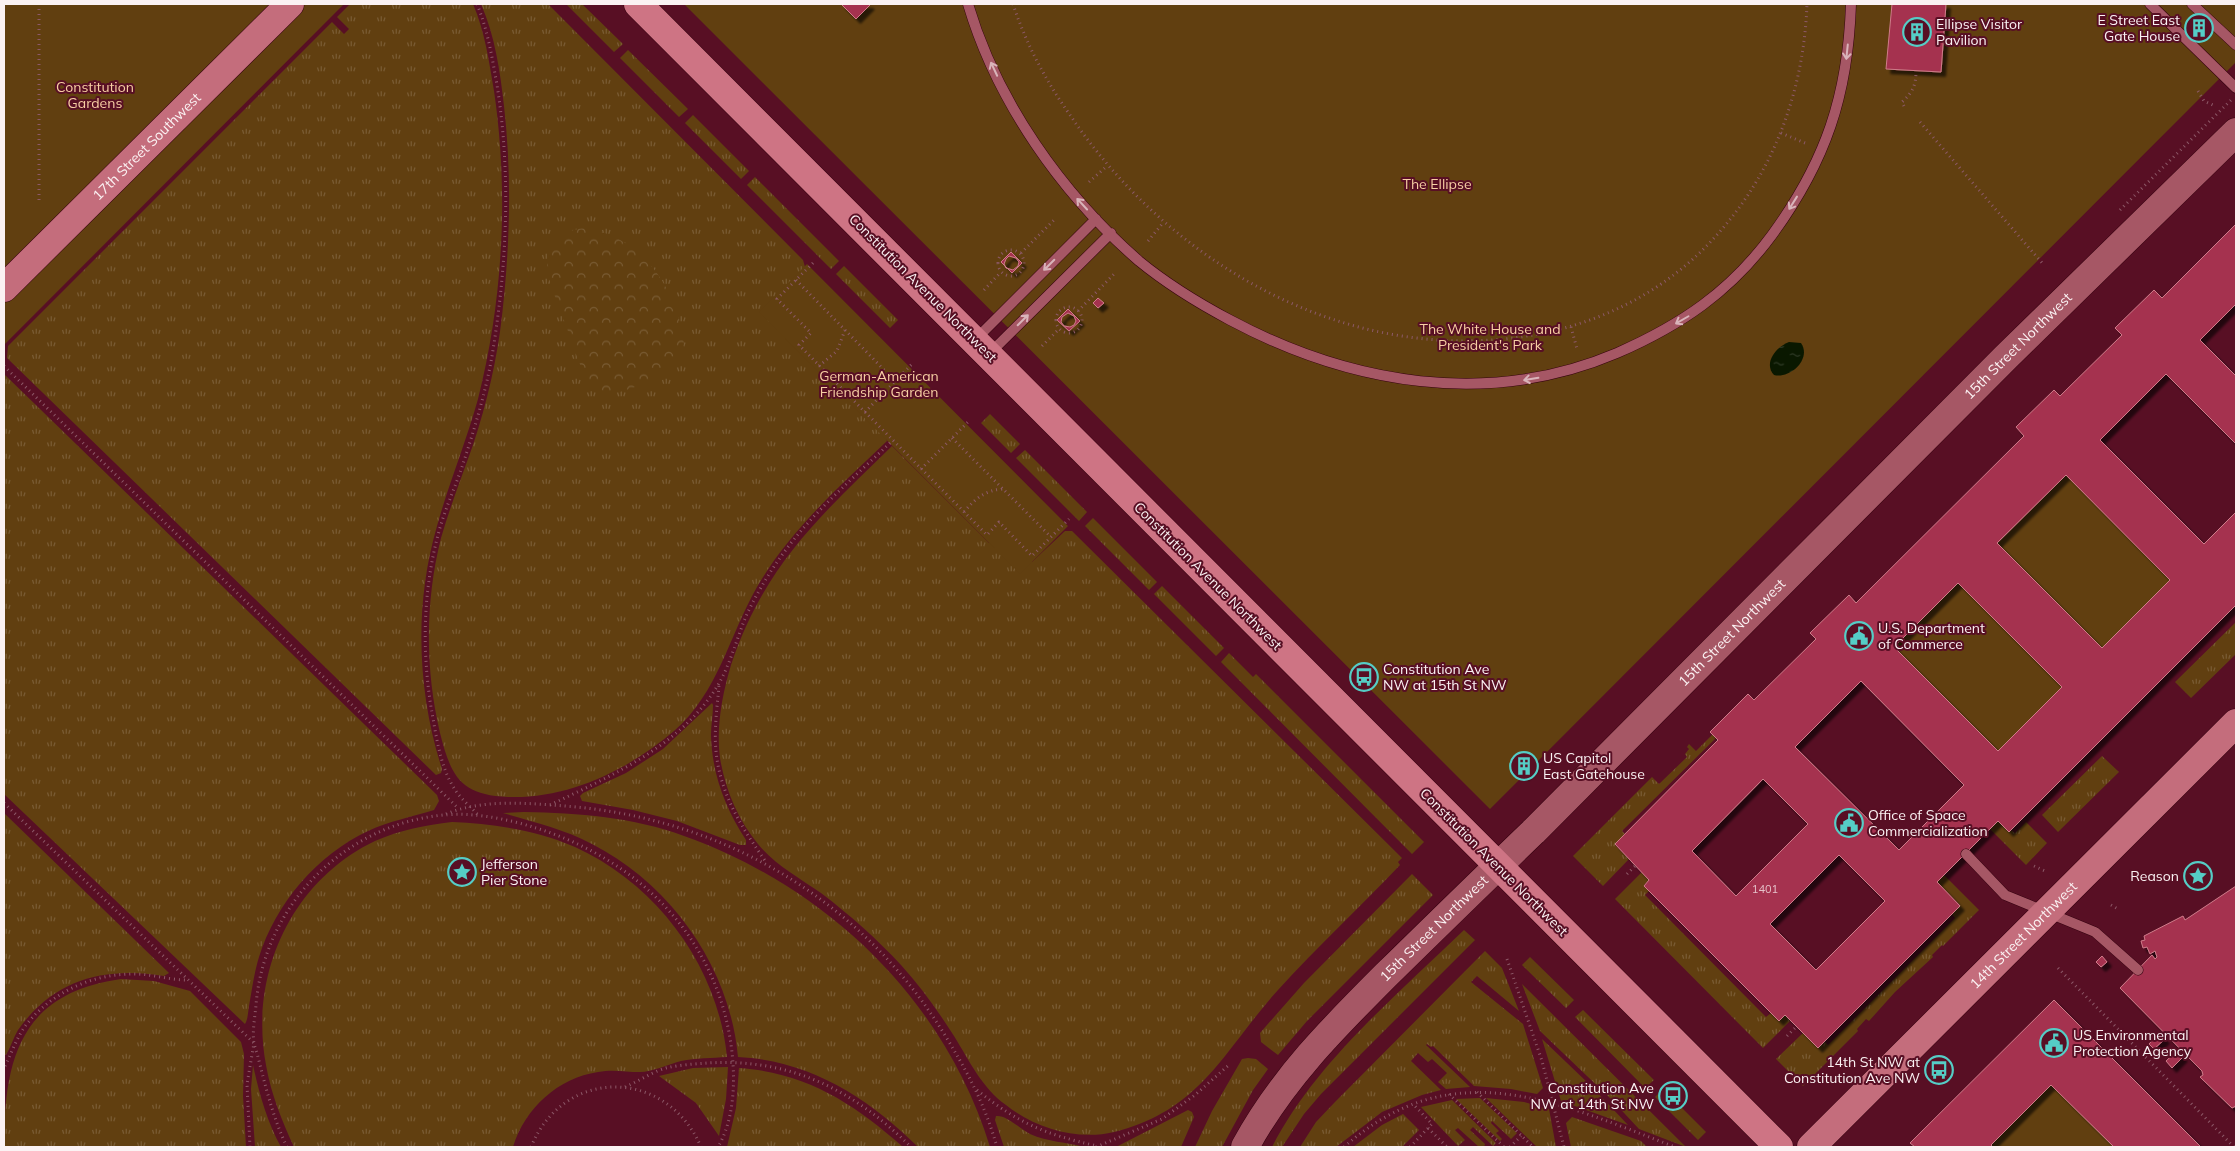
<svg xmlns="http://www.w3.org/2000/svg" width="2240" height="1151" font-family="Mulish,sans-serif">
  <defs>
    <pattern id="grass-tufts" width="24" height="20" patternUnits="userSpaceOnUse" patternTransform="scale(1.25)"><rect width="24" height="20" fill="#613f10"/><path d="M3 7l-1-3M5 7V3M7 7l1-3M15 17l-1-3M17 17v-4M19 17l1-3" fill="none" stroke="#795b33"/></pattern>
    <pattern id="forest-crowns" width="20" height="18" patternUnits="userSpaceOnUse" patternTransform="scale(1.25)"><rect width="20" height="18" fill="#613f10"/><path d="M2 6a3 3 0 1 1 6 0M12 15a3 3 0 1 1 6 0" fill="none" stroke="#795b33"/></pattern>
    <pattern id="water-ripples" width="26" height="14" patternUnits="userSpaceOnUse" patternTransform="scale(1.25)"><rect width="26" height="14" fill="#0a1800"/><path d="M2 4q2-2 4 0t4 0M15 11q2-2 4 0t4 0" fill="none" stroke="#2f3a26"/></pattern>
    <filter id="shadow"><feDropShadow dx="4.5" dy="4.5" stdDeviation="1" flood-color="#0009"/></filter>
  </defs>
  <rect width="100%" height="100%" fill="#580f24"/>
  <path fill="url(#grass-tufts)" d="M350 4H473C485 32 489 61 494 91 509 192 503 300 478 399 466 442 449 483 437 526 414 605 417 691 442 769L441 773 436 775 7 358 8 346 332 22 344 34 349 29 337 17Z
    M481 4H548L803 260 805 267 887 441C840 486 790 530 757 587 729 636 718 693 674 731 628 770 569 799 508 797 460 795 451 776 440 733 425 669 425 602 441 538 450 507 462 476 473 445 487 403 497 360 502 316 510 245 512 176 504 106 500 71 495 36 481 4Z
    M566 4H582L623 44 614 52Z
    M628 50 688 109 679 117 620 58Z
    M693 115 749 171 741 179 685 123Z
    M755 177 839 261 831 269 747 185Z
    M844 266 898 320 890 328 836 274Z
    M4 374 437 795 439 801 434 810C412 817 389 821 368 831 317 855 276 903 259 957 254 973 252 990 249 1006 248 1012 248 1019 245 1024L4 794Z
    M990 414 1020 444 1011 453 981 423Z
    M892 446 989 543 1001 531 1032 562 1065 531H1072L1402 858 1398 862 1400 865C1360 907 1317 947 1278 990 1223 1051 1202 1110 1114 1132 1077 1141 1035 1128 1006 1105 982 1088 969 1060 954 1036 938 1011 921 987 901 965 877 939 850 915 821 893 800 878 775 865 758 844 738 820 725 789 720 758 716 728 722 695 731 665 764 566 820 516 892 446Z
    M1025 450 1087 512 1079 521 1016 458Z
    M1093 518 1157 582 1149 590 1085 526Z
    M1162 586 1224 648 1216 656 1154 594Z
    M2236 622V654L2191 698 2175 682Z
    M1229 653 1253 677 1256 674 1424 842 1412 854 1221 662Z
    M712 703 713 705C713 715 711 725 711 735 712 774 725 808 746 840V845H740L677 821 633 810 582 801 580 796 583 793 626 773 663 749Z
    M1713 734 1716 738 1622 831 1625 834 1615 845 1629 859 1603 886 1573 856 1652 777 1659 784 1687 757 1685 754 1689 749 1687 747 1689 744 1696 751Z
    M2102 756 2119 772 2058 832 2042 815Z
    M524 812C578 813 633 817 684 836 827 887 945 1000 990 1147H918C869 1098 809 1060 738 1057 730 968 672 885 592 844 564 829 533 822 503 813Z
    M4 813 169 973 164 976C105 966 54 979 18 1030 13 1038 11 1047 6 1055L4 1054Z
    M1998 821 2015 833 2026 822 2047 843 2026 865 1990 829Z
    M452 822C494 824 536 830 575 847 658 885 718 967 727 1057 712 1058 696 1058 681 1061 670 1064 651 1072 640 1072 626 1072 613 1069 598 1072 558 1078 525 1108 513 1147H294C282 1121 271 1094 266 1065 249 975 291 881 375 841 400 830 426 825 452 822Z
    M1642 872 1649 880 1644 885 1649 891 1645 895 1766 1017 1771 1013 1779 1021 1785 1015 1790 1021 1763 1048 1615 899Z
    M1412 874 1433 895 1307 1021 1278 1055 1261 1042 1260 1033 1304 983Z
    M1944 875 1979 910 1943 946 1942 945 1932 955 1933 957 1895 992 1869 1021 1866 1019 1857 1029 1858 1031 1803 1086 1776 1059 1803 1033 1818 1048 1825 1042 1828 1045 1955 918 1952 914 1960 905 1937 882Z
    M1464 930 1475 940 1321 1094 1304 1114 1282 1147H1272C1315 1063 1396 996 1464 930Z
    M1485 951 1502 968 1519 1011 1477 976 1471 982 1523 1024 1543 1088 1537 1094 1511 1089 1474 1086 1433 1046 1431 1047 1427 1044 1426 1045 1470 1087 1446 1089 1438 1082 1447 1073 1432 1059 1428 1062 1418 1053 1411 1061 1441 1090 1422 1095 1382 1112 1336 1147H1300L1316 1122 1335 1102Z
    M1530 957 1574 1000 1566 1008 1522 965Z
    M121 979 154 981 190 991 241 1042 244 1054 243 1096 246 1147H4C4 1058 21 993 121 979Z
    M1522 984 1686 1147 1639 1129 1611 1099 1540 1031Z
    M1583 1010 1654 1080 1645 1088 1575 1017Z
    M1542 1039 1590 1085 1628 1125 1561 1101Z
    M1248 1058 1256 1059 1268 1069 1253 1090 1222 1147H1195L1212 1111 1242 1059Z
    M253 1065C259 1093 267 1122 281 1147H255L251 1089Z
    M728 1067 726 1099 719 1136 696 1103 659 1076 693 1068Z
    M739 1068C807 1073 853 1103 903 1147H727L736 1108Z
    M1663 1089 1706 1132 1698 1140 1655 1097Z
    M1480 1098 1517 1133 1511 1139 1492 1121 1491 1123 1499 1131 1496 1133 1502 1139 1500 1141 1456 1099Z
    M1486 1098 1524 1102 1549 1109 1556 1147H1537Z
    M1452 1100 1496 1143 1493 1146 1473 1127 1470 1130 1485 1144 1484 1147H1479L1458 1128 1455 1130 1465 1140 1458 1146 1421 1107Z
    M1188 1110 1192 1112 1194 1117 1181 1147H1116Z
    M1403 1114 1419 1130 1402 1147H1353L1382 1125Z
    M996 1116C1007 1115 1020 1129 1030 1134 1048 1142 1066 1142 1084 1147H1004L995 1120Z
    M1572 1117 1641 1141 1647 1147H1571L1566 1123Z"/>
  <path fill="url(#forest-crowns)" d="M587 228C636 238 665 273 679 319 682 328 686 343 682 352 675 368 653 381 638 386 626 390 613 396 601 390 594 386 587 378 583 371 575 354 570 335 563 318 559 305 552 291 549 278 547 268 546 254 551 245 559 232 574 229 587 228Z"/>
  <path fill="#613f10" d="M4 4H344L4 345Z
    M684 4H2236V62L1490 809Z
    M807 264 1068 526 1020 574 759 312Z
    M2066 475 2170 580 2102 648 1997 543Z
    M1958 583 2062 687 1998 751 1894 647Z
    M2051 1085 2114 1147H1993L1991 1145Z"/>
  <path fill="url(#water-ripples)" d="M1789 342 1801 343C1812 359 1790 379 1774 375 1763 363 1776 347 1789 342Z"/>
  <path fill="#a5324f" stroke="#cf7c8a" fill-rule="evenodd" filter="url(#shadow)" d="M841 4H868L870 5 856 19Z
    M1892 4H1946L1941 72 1886 69Z
    M2200 21 2205 26 2197 35 2192 30Z
    M2236 224V304L2200 340 2236 376V444L2166 374 2100 440 2204 544 2236 512V605L2009 832 1998 821 1937 882 1960 906 1818 1048 1785 1015 1779 1021 1644 886 1649 880 1615 844 1718 740 1710 732 1748 694 1754 700 1816 639 1810 633 1849 595 1856 603 2024 436 2016 427 2054 390 2060 396 2122 335 2115 328 2154 290 2162 298ZM2066 475 2170 580 2102 648 1997 543ZM1958 583 2062 687 1998 751 1894 647ZM1861 681 1964 785 1899 850 1795 747ZM1763 779 1808 824 1736 896 1692 851ZM1839 855 1885 901 1816 970 1770 924Z
    M1011 252 1022 263 1012 273 1001 262ZM1009 256 1016 258 1019 262 1018 266 1013 270 1006 268 1004 264 1006 259Z
    M1098 298 1104 303 1098 308 1093 303Z
    M1068 309 1080 321 1069 331 1057 320ZM1068 313 1074 316 1076 321 1074 325 1070 327 1064 326 1061 322 1062 317Z
    M1524 756 1534 766 1524 776 1514 766Z
    M2236 886V1106L2232 1108 2200 1077 2203 1075 2202 1071 2120 988 2152 955 2155 959 2157 957 2155 951 2150 954 2147 947 2143 948 2141 941 2145 940 2144 936 2183 916 2185 920Z
    M2102 956 2107 962 2101 967 2096 962Z
    M2054 1000 2201 1147H2114L2051 1085 1991 1145 1993 1147H1915L1910 1143Z
    M2159 1033 2165 1039 2154 1049 2149 1044Z
    M2177 1051 2183 1057 2172 1068 2166 1061Z"/>
  <g fill="none" stroke-linecap="round" stroke-linejoin="round">
    <defs>
      <path id="service" d="M968 4C997 102 1062 194 1139 261 1167 284 1198 303 1230 320 1350 384 1488 408 1617 353 1681 325 1730 292 1772 235 1826 161 1848 95 1851 4
        M2150 4 2236 88
        M2192 4 2236 45
        M975 340 1096 219
        M990 353 1111 233
        M1966 854 2005 895 2095 932 2138 970"/>
      <g id="secondary">
        <path id="s1" d="M1245 1147C1281 1080 1333 1028 1386 975 1435 927 1484 879 1533 832L2006 357 2236 132"/>
      </g>
      <g id="primary">
        <path id="s2" d="M4 288 290 4"/>
        <path id="s3" d="M1811 1147 2236 723"/>
      </g>
      <path id="trunk" d="M638 4 1779 1147"/>
    </defs>
    <use href="#service" stroke="#34000f" stroke-width="11"/>
    <use href="#secondary" stroke="#34000f" stroke-width="29"/>
    <use href="#primary" stroke="#34000f" stroke-width="29"/>
    <use href="#trunk" stroke="#34000f" stroke-width="29"/>
    <path stroke="#8d5968" stroke-width="3" stroke-dasharray="1 4" stroke-linecap="butt" d="M39 4V203
      M477 4C488 31 492 57 497 85 511 173 507 262 493 350 487 388 475 427 463 464 455 488 444 511 438 535 423 592 422 650 431 707 436 734 440 769 456 791 462 800 472 808 479 816
      M1013 4C1026 44 1046 81 1070 115 1166 257 1329 356 1504 339 1585 331 1660 298 1715 237 1774 173 1804 90 1807 4
      M2198 91 2204 101 2215 106
      M1904 106 1902 102C1913 92 1916 85 1916 71
      M1920 122 2043 264
      M1781 133 1805 143
      M1089 182 1107 166
      M2120 210 2231 100
      M1148 241 1163 223
      M998 263a13 13 0 1 1 26 0a13 13 0 1 1-26 0Z
      M1021 253 1055 219
      M813 263 777 299 811 333 799 345 865 412 913 363
      M796 280 895 381
      M984 290 1001 272
      M1056 320a13 13 0 1 1 26 0a13 13 0 1 1-26 0Z
      M1078 311 1114 274
      M1571 327 1577 349
      M1042 346 1059 329
      M4 366 458 808
      M819 366 837 351 845 330
      M865 412 987 535 999 522 1032 556 1069 519
      M952 438 1051 537
      M921 469 970 420
      M964 512C975 499 985 490 1003 489
      M719 686C717 707 714 730 716 751 720 794 742 828 766 862
      M4 803 254 1043 247 1084 250 1147
      M550 805C615 774 688 743 723 676 732 657 738 636 746 616 757 593 770 571 785 551 815 510 856 476 893 440
      M446 814C482 799 526 803 565 806 722 818 859 898 943 1032 967 1071 984 1102 997 1147
      M2034 866 2045 871
      M1627 874 1635 866
      M2111 905 2118 909
      M1507 959 1542 1061 1564 1147
      M2058 968 2234 1147
      M1787 1036 1796 1027
      M5 1066C12 1052 17 1037 26 1025 51 993 90 975 130 974 149 973 168 980 187 980
      M625 1087C639 1081 652 1072 666 1068 679 1065 694 1064 708 1063 790 1058 854 1090 911 1147
      M977 1090C1019 1124 1045 1134 1097 1146
      M1477 1092 1533 1147
      M1449 1094 1504 1147
      M1428 1128 1447 1147
      M287 1147C273 1118 266 1088 258 1057 257 1053 255 1048 254 1043 252 1032 255 1017 256 1005 264 906 343 825 443 815 473 812 508 819 536 828 623 855 694 915 722 1004 735 1046 741 1108 718 1147
      M531 1147C564 1066 667 1068 701 1147
      M1096 1147 1162 1119 1195 1095 1230 1064
      M1344 1147C1452 1051 1557 1102 1675 1147
      M1410 1147 1432 1124 1413 1104
      M1510 1147 1521 1136"/>
    <use href="#service" stroke="#a65765" stroke-width="10"/>
    <use href="#secondary" stroke="#a65765" stroke-width="28"/>
    <use href="#primary" stroke="#c46d7c" stroke-width="28"/>
    <use href="#trunk" stroke="#ce7484" stroke-width="28"/>
  </g>
  <defs><path id="oneway-shaft" d="M-6 0H5M1.5-3L5.5 0L1.5 3" fill="none" stroke-width="1.6" stroke-linecap="round" stroke-linejoin="round" transform="scale(1.25)"/></defs>
  <g stroke="#d9b4ba">
    <use href="#oneway-shaft" transform="translate(1847 52) rotate(96)"/>
    <use href="#oneway-shaft" transform="translate(994 69) rotate(-115)"/>
    <use href="#oneway-shaft" transform="translate(1793 203) rotate(122)"/>
    <use href="#oneway-shaft" transform="translate(1082 204) rotate(-133)"/>
    <use href="#oneway-shaft" transform="translate(1049 265) rotate(135)"/>
    <use href="#oneway-shaft" transform="translate(1023 320) rotate(-45)"/>
    <use href="#oneway-shaft" transform="translate(1682 320) rotate(150)"/>
    <use href="#oneway-shaft" transform="translate(1531 379) rotate(171)"/>
  </g>
  <defs>
    <symbol id="building-ring" viewBox="-11 -11 22 22"><circle r="9.5" fill="#580f24" stroke="#55cdc6" stroke-width="1.5"/><path d="M-4-6H4V6H1V3H-1V6H-4ZM-2.5-4.3h1.7v1.8h-1.7ZM.8-4.3h1.7v1.8H.8ZM-2.5-1h1.7V.8h-1.7ZM.8-1h1.7V.8H.8Z" fill="#55cdc6"/></symbol>
    <symbol id="civic-ring" viewBox="-11 -11 22 22"><circle r="9.5" fill="#580f24" stroke="#55cdc6" stroke-width="1.5"/><path d="M-.6-6.5H3V-4.5H.6V-3L4-1V1h2V6H-6V1h2V-1L-.6-3ZM-1.2 2.5V6h2.4V2.5Z" fill="#55cdc6"/></symbol>
    <symbol id="bus-ring" viewBox="-11 -11 22 22"><circle r="9.5" fill="#580f24" stroke="#55cdc6" stroke-width="1.5"/><path d="M-5-6H5V4H4V6H2V4H-2V6H-4V4H-5ZM-3.5-4V0h7V-4ZM-3.5 1.2v1.5H-2V1.2ZM2 1.2v1.5H3.5V1.2Z" fill="#55cdc6"/></symbol>
    <symbol id="sight-ring" viewBox="-11 -11 22 22"><circle r="9.5" fill="#580f24" stroke="#55cdc6" stroke-width="1.5"/><path d="M0-6L1.8-2.2L6-1.7L2.9 1.2L3.7 5.4L0 3.3L-3.7 5.4L-2.9 1.2L-6-1.7L-1.8-2.2Z" fill="#55cdc6"/></symbol>
  </defs>
  <g fill-rule="evenodd">
    <use href="#building-ring" x="2183" y="12" width="32" height="32"/>
    <use href="#building-ring" x="1901" y="16" width="32" height="32"/>
    <use href="#civic-ring" x="1843" y="620" width="32" height="32"/>
    <use href="#bus-ring" x="1348" y="661" width="32" height="32"/>
    <use href="#building-ring" x="1508" y="750" width="32" height="32"/>
    <use href="#civic-ring" x="1833" y="807" width="32" height="32"/>
    <use href="#sight-ring" x="446" y="856" width="32" height="32"/>
    <use href="#sight-ring" x="2182" y="860" width="32" height="32"/>
    <use href="#civic-ring" x="2038" y="1027" width="32" height="32"/>
    <use href="#bus-ring" x="1923" y="1054" width="32" height="32"/>
    <use href="#bus-ring" x="1657" y="1080" width="32" height="32"/>
  </g>
  <g text-anchor="middle" dominant-baseline="central" stroke-width="4" stroke-linejoin="round" paint-order="stroke">
    <g font-size="11" fill="#e6c2ca">
      <text x="1765" y="889">1401</text>
    </g>
    <g font-size="14" fill="#fbf2f3" stroke="#580f24" text-anchor="start">
      <text x="2180" y="20" text-anchor="end">E Street East<tspan x="2180" dy="16">Gate House</tspan></text>
      <text x="1936" y="24">Ellipse Visitor<tspan x="1936" dy="16">Pavilion</tspan></text>
      <text x="1878" y="628">U.S. Department<tspan x="1878" dy="16">of Commerce</tspan></text>
      <text x="1383" y="669">Constitution Ave<tspan x="1383" dy="16">NW at 15th St NW</tspan></text>
      <text x="1543" y="758">US Capitol<tspan x="1543" dy="16">East Gatehouse</tspan></text>
      <text x="1868" y="815">Office of Space<tspan x="1868" dy="16">Commercialization</tspan></text>
      <text x="481" y="864">Jefferson<tspan x="481" dy="16">Pier Stone</tspan></text>
      <text x="2179" y="876" text-anchor="end">Reason</text>
      <text x="2073" y="1035">US Environmental<tspan x="2073" dy="16">Protection Agency</tspan></text>
      <text x="1920" y="1062" text-anchor="end">14th St NW at<tspan x="1920" dy="16">Constitution Ave NW</tspan></text>
      <text x="1654" y="1088" text-anchor="end">Constitution Ave<tspan x="1654" dy="16">NW at 14th St NW</tspan></text>
    </g>
    <g font-size="14" fill="#f7cfa3" stroke="#580f24">
      <text x="95" y="87">Constitution<tspan x="95" dy="16">Gardens</tspan></text>
      <text x="1437" y="184">The Ellipse</text>
      <text x="1490" y="329">The White House and<tspan x="1490" dy="16">President's Park</tspan></text>
      <text x="879" y="376">German-American<tspan x="879" dy="16">Friendship Garden</tspan></text>
    </g>
    <g font-size="14" fill="#fbf2f3" stroke="#580f24">
      <text stroke="none"><textPath href="#s2" startOffset="201">17th Street Southwest</textPath></text>
      <text transform="translate(923 288) rotate(45)">Constitution Avenue Northwest</text>
      <text stroke="none"><textPath href="#s1" startOffset="1115">15th Street Northwest</textPath></text>
      <text transform="translate(1208 576) rotate(45)">Constitution Avenue Northwest</text>
      <text stroke="none"><textPath href="#s1" startOffset="710">15th Street Northwest</textPath></text>
      <text transform="translate(1494 862) rotate(45)">Constitution Avenue Northwest</text>
      <text stroke="none"><textPath href="#s1" startOffset="290">15th Street Northwest</textPath></text>
      <text stroke="none"><textPath href="#s3" startOffset="300">14th Street Northwest</textPath></text>
    </g>
  </g>
  <rect width="2240" height="1151" fill="none" stroke="#fbf2f3" stroke-width="10"/>
</svg>
